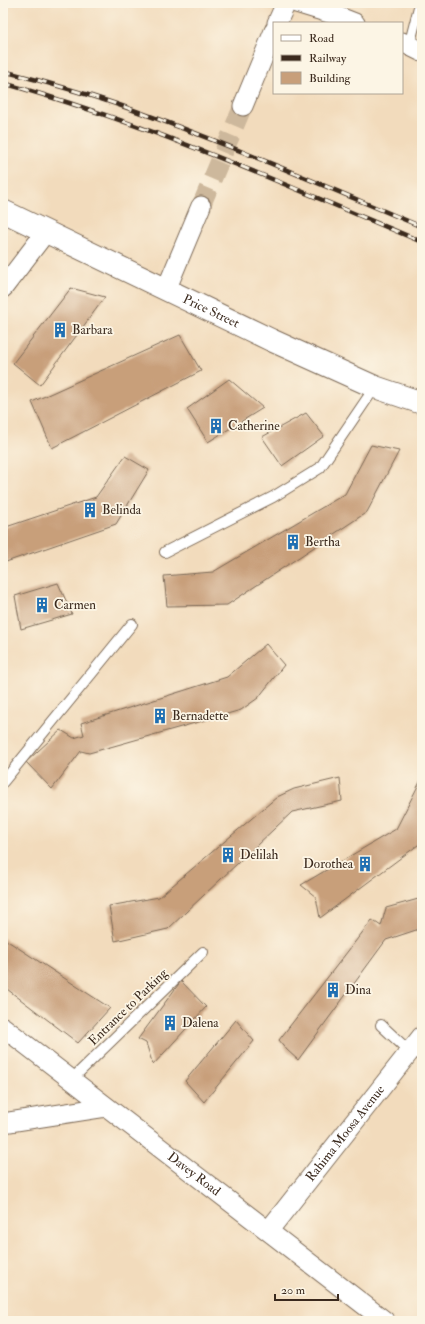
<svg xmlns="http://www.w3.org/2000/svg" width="425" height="1324" font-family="'IM FELL Double Pica',serif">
  <rect width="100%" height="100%" fill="#fcf5e5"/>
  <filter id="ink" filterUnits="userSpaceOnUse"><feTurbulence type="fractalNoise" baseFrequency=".025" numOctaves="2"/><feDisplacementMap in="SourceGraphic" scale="8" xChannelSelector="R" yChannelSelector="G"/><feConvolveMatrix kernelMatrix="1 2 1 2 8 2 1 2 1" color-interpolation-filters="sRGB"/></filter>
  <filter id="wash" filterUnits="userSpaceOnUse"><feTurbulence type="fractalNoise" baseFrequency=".012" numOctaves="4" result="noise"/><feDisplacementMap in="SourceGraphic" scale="16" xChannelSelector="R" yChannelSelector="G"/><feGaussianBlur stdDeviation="0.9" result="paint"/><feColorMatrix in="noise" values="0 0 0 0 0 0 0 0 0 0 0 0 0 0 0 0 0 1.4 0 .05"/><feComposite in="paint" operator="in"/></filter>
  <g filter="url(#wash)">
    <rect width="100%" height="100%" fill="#f2dbbc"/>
    <g id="blocks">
      <path fill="#c89f7a" d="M71 288 105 297 40 385 13 363Z
        M180 335 201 371 52 448 32 402Z
        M229 379 263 408 208 442 187 409Z
        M306 413 324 436 282 466 262 437Z
        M371 445 399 451 367 512 227 605 167 606 164 576 213 572 345 494Z
        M125 456 149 470 116 524 3 563V528L96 497Z
        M58 583 72 614 21 629 15 596Z
        M266 644 284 665 258 698 241 710 89 753 81 751 52 789 26 762 61 730 74 738 84 735 81 723 227 677Z
        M340 778 342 801 292 812 168 929 115 941 109 906 159 897 277 797 294 789Z
        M422 778V842L320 918 316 897 301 885 396 829Z
        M422 898V928L386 940 298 1060 287 1050 279 1040 372 920 381 926 386 908Z
        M3 938 110 1008 78 1043 3 986Z
        M181 981 206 1007 153 1065 146 1043 138 1039Z
        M236 1020 254 1041 204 1102 185 1081Z"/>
    </g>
  </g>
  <g filter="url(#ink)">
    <use href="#blocks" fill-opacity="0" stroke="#7b6855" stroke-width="1"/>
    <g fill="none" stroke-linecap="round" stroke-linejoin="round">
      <path stroke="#cdb89c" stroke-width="19" stroke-dasharray="19 10" stroke-linecap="butt" d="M201 206 243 106"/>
      <defs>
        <path id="service" d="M409 46 420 3
          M165 552 273 497 320 468 375 387
          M3 782 132 624
          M381 1025 410 1052
          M71 1080 203 952"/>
        <g id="minor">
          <path d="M296 3 332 14 355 23"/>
          <path d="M277 23 286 3"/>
          <path d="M402 42 422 52"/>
          <path d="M243 106 274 31"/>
          <path d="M3 288 42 237 44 231"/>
          <path d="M166 290 201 206"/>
          <path id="s1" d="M3 1027C130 1126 258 1222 385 1321"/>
          <path d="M3 1123 106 1107"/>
          <path id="s2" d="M269 1230 422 1036"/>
        </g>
        <g id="tertiary">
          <path id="s3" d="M3 211 271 340 375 387 422 403"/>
        </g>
      </defs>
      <use href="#service" stroke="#7b6855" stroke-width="12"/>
      <use href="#minor" stroke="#7b6855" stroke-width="21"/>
      <use href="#tertiary" stroke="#7b6855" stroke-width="24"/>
      <use href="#service" stroke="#fff" stroke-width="10"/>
      <use href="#minor" stroke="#fff" stroke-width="19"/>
      <use href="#tertiary" stroke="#fff" stroke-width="22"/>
      <defs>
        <path id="rail" d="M3 71C42 81 81 92 119 105 222 141 322 185 422 227
          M3 83C147 123 284 184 422 242"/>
      </defs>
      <use href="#rail" stroke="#3b2a1e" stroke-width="4.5"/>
      <use href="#rail" stroke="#fcf5e5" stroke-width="3" stroke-dasharray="9" stroke-linecap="butt"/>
    </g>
  </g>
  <defs>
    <symbol id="building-bare" viewBox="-9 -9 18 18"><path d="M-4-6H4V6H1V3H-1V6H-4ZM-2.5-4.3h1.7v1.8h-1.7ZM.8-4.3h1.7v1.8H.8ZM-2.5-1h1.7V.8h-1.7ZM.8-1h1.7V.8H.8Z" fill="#1f6fb2" stroke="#fcf5e5" stroke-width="2.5" paint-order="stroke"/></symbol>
  </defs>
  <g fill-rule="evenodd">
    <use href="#building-bare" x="49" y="319" width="22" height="22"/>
    <use href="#building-bare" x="205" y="415" width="22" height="22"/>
    <use href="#building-bare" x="79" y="499" width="22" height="22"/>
    <use href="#building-bare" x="282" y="531" width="22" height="22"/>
    <use href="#building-bare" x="31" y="594" width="22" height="22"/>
    <use href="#building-bare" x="149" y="705" width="22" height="22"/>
    <use href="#building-bare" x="217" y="844" width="22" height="22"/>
    <use href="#building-bare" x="354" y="853" width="22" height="22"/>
    <use href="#building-bare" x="322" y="979" width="22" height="22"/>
    <use href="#building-bare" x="159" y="1012" width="22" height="22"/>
  </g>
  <g text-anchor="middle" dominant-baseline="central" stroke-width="3.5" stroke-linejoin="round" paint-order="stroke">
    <g font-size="13" fill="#3b2a1e" stroke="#fcf5e5">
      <text stroke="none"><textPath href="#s3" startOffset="231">Price Street</textPath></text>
      <text transform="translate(128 1007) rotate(-44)">Entrance to Parking</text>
      <text stroke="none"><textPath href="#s2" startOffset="123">Rahima Moosa Avenue</textPath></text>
      <text stroke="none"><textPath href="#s1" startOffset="241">Davey Road</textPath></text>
    </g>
    <g font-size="13" fill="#3b2a1e" stroke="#fcf5e5" text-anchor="start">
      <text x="72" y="330">Barbara</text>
      <text x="228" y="426">Catherine</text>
      <text x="102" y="510">Belinda</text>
      <text x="305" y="542">Bertha</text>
      <text x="54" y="605">Carmen</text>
      <text x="172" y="716">Bernadette</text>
      <text x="240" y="855">Delilah</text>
      <text x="353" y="864" text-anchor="end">Dorothea</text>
      <text x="345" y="990">Dina</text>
      <text x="182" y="1023">Dalena</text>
    </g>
  </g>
  <rect width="425" height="1324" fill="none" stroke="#fcf5e5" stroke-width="16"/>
  <rect x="273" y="22" width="130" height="72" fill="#fcf5e5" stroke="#afa495"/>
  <rect x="281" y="35" width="20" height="6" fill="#ffffff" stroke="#afa495"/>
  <text x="309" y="42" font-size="12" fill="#3b2a1e">Road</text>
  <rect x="281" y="55" width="20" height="6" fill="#3b2a1e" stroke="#afa495"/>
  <text x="309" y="62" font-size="12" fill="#3b2a1e">Railway</text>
  <rect x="281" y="72" width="20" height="12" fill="#c89f7a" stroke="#afa495"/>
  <text x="309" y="82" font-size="12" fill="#3b2a1e">Building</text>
  <path d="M275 1294v6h63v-6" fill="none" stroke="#3b2a1e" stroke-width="2"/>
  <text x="281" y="1294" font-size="12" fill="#3b2a1e" stroke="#fcf5e5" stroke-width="3" paint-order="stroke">20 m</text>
</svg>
